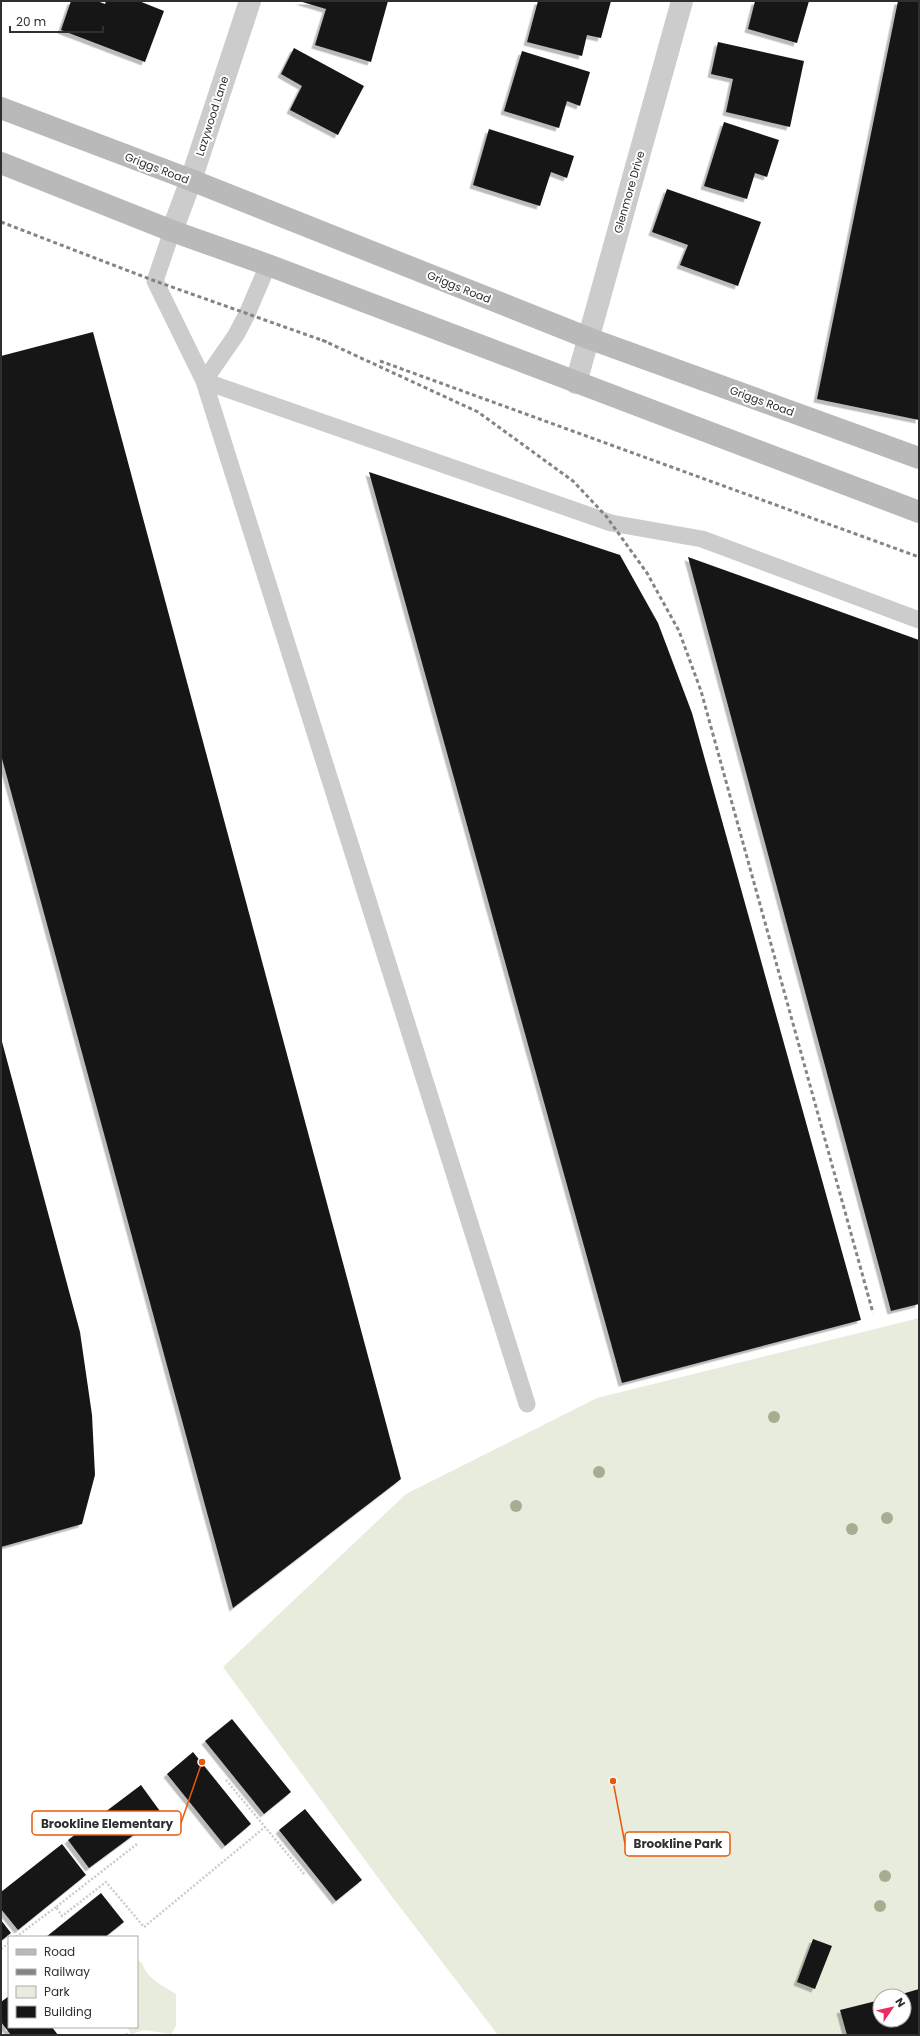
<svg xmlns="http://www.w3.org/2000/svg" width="920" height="2036" font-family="Poppins,sans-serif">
  <defs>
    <filter id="shadow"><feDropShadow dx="-3.5" dy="3.5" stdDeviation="0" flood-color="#0004"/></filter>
  </defs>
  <rect width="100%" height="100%" fill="#fff"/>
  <path fill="#e8ecdc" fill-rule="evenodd" d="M919 1318V2035H498L390 1894 223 1667 406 1494 597 1398ZM880 1996H904V2020H880Z
    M137 1960 142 1963C147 1979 162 1985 176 1994V2026L171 2034 144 2030 131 2034 127 2027H137Z"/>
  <path fill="#161616" filter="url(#shadow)" d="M71 1H97L105 4 106 1H139L164 11 145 62 61 30Z
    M299 1H388L371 62 315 45 326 9Z
    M538 1H611L601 38 587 35 582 56 527 42Z
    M755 1H809L797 43 748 29Z
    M898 1H919V420L817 399Z
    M718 42 804 61 790 127 726 112 733 79 711 74Z
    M294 48 364 86 338 135 290 110 302 86 281 74Z
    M522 51 590 72 580 106 567 101 559 128 504 111Z
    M724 122 779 140 767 177 755 173 747 199 704 186Z
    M489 129 574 156 567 178 551 172 540 206 473 185Z
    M667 189 761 222 738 286 680 265 688 245 652 232Z
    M93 332 401 1479 233 1608 1 755V356Z
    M369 472 620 555 658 623 692 713 861 1320 622 1383Z
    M688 557 919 640V1304L891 1311Z
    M1 1038 80 1332 92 1415 95 1475 82 1524 1 1547Z
    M232 1719 291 1792 264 1814 205 1741Z
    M193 1752 251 1824 225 1846 167 1774Z
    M141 1785 162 1814 89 1868 68 1840Z
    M305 1809 362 1880 336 1901 279 1830Z
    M62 1844 86 1875 18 1930 1 1909V1892Z
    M101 1893 124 1922 105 1937H46Z
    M1 1920 11 1933 1 1941Z
    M813 1939 832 1946 815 1989 797 1982Z
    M919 1989V2035H847L840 2010 880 2000V2020H904V1996H895Z
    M9 1996V2027H52L58 2035H11L1 2022V2002Z"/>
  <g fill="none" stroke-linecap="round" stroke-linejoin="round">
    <path stroke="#ccc" stroke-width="2.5" stroke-dasharray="2 2" stroke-linecap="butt" d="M226 1780 265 1827
      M137 1844 56 1907 62 1916 106 1882 144 1927 265 1827 305 1875
      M16 1937 56 1907
      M1 1949 9 1943
      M126 2035 128 2032"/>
    <path stroke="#ccc" stroke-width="17" d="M172 231 155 281 204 381 527 1404
      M268 265 247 314 236 335 204 381 611 523 702 539 919 620"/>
    <path stroke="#ccc" stroke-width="22" d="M172 231 191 180 250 1
      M576 383 682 1"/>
    <path stroke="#b9b9b9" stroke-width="22" d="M1 108 191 180 588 338 919 458
      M1 163 172 231 268 265 919 512"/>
    <path stroke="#848484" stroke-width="3" stroke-dasharray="4 3" stroke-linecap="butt" d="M1 222 155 281 327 342
      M322 340 478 412 573 481 606 516 647 573 679 631 701 691 873 1313
      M380 361 919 557"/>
  </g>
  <g fill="#a5ae93">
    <circle cx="774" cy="1417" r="6"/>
    <circle cx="599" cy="1472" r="6"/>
    <circle cx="516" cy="1506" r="6"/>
    <circle cx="887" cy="1518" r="6"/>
    <circle cx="852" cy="1529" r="6"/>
    <circle cx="885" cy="1876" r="6"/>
    <circle cx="880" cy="1906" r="6"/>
  </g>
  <g text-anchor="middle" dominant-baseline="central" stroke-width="4" stroke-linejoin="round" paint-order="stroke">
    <g font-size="11" fill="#2f2f2f" stroke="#fff">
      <text transform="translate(212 116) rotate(-72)">Lazywood Lane</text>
      <text transform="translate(157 168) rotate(21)">Griggs Road</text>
      <text transform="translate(629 192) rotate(-74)">Glenmore Drive</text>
      <text transform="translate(459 287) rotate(22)">Griggs Road</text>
      <text transform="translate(762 401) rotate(20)">Griggs Road</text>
    </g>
  </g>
  <path fill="none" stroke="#e8590c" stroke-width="1.5" d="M202 1762L181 1823M613 1781L625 1844"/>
  <g fill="#e8590c" stroke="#fff" stroke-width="1.5">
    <circle cx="202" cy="1762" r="4"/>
    <circle cx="613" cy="1781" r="4"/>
  </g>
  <g fill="#fff" stroke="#e8590c" stroke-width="1.5">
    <rect x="32" y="1811" width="149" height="24" rx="4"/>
    <rect x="625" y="1832" width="105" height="24" rx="4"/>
  </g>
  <g font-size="12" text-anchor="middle" font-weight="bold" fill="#2f2f2f">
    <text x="107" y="1828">Brookline Elementary</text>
    <text x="678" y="1848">Brookline Park</text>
  </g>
  <rect width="920" height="2036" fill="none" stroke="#2f2f2f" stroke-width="4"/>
  <rect x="8" y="1936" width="130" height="92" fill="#ffffff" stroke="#acacac"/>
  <rect x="16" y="1949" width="20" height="6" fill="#b9b9b9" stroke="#acacac"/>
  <text x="44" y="1956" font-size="12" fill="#2f2f2f">Road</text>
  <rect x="16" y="1969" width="20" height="6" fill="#848484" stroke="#acacac"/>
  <text x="44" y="1976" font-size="12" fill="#2f2f2f">Railway</text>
  <rect x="16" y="1986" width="20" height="12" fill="#e8ecdc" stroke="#acacac"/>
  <text x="44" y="1996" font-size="12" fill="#2f2f2f">Park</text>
  <rect x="16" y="2006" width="20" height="12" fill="#161616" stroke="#acacac"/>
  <text x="44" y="2016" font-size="12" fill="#2f2f2f">Building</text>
  <g transform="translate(892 2008) rotate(56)"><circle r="19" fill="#ffffff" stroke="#acacac"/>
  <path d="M0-3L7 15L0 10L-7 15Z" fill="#eb2b63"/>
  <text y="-6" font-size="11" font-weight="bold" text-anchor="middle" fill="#2f2f2f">N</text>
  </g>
  <path d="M10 26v6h93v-6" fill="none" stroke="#2f2f2f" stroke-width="2"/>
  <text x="16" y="26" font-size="12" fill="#2f2f2f" stroke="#ffffff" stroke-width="3" paint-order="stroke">20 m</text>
</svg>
